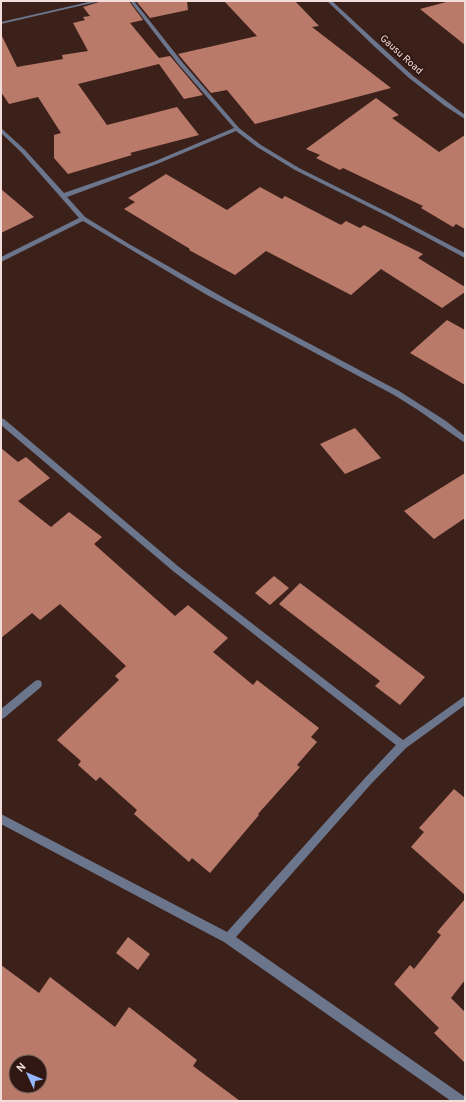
<svg xmlns="http://www.w3.org/2000/svg" width="466" height="1102" font-family="Overpass,sans-serif">
  <rect width="100%" height="100%" fill="#3c211b"/>
  <path fill="#ba7a6a" fill-rule="evenodd" d="M102 1H129L143 20 130 23 159 58 170 56 203 95 184 99 159 64 78 84 107 125 177 107 199 135 130 153 132 155 68 174 54 158V135L61 133 38 97 9 104 1 92V34L17 67 63 59 62 55 88 51 73 23 85 20 83 17 90 16 83 7Z
    M136 1H187L188 10 150 18Z
    M224 1H295L319 26 312 27 391 88 255 124 227 90 211 93 178 54 257 36Z
    M450 1H465V45L420 9Z
    M376 98 399 115 392 118 439 152 465 135V229L456 224 453 227 421 208 423 206 343 168 340 170 316 158 320 155 306 149Z
    M166 174 227 210 260 187 282 199 285 196 341 225 346 221 360 228 364 225 423 254 418 258 465 287V292L442 308 381 269 351 295 266 251 235 275 189 250 190 249 124 209 135 202 128 198Z
    M1 189 34 217 1 233Z
    M447 320 465 330V385L410 353Z
    M355 428 381 458 345 474 320 444Z
    M1 448 18 462 26 457 50 478 18 501 51 527 69 512 102 537 94 544 175 616 188 605 228 638 213 652 253 685 257 680 319 728 311 737 317 742 297 765 300 767 258 814 259 815 210 873 192 858 189 862 134 814 137 810 100 777 96 781 78 765 81 761 57 740 119 680 115 676 126 666 60 604 40 620 32 613 1 638Z
    M465 473V518L434 539 404 511Z
    M274 576 289 588 270 605 255 593Z
    M300 583 425 677 400 705 375 686 380 681 279 604Z
    M454 789 465 798V895L411 847 424 832 419 828Z
    M465 899V980L451 998 465 1012V1063L434 1033 439 1028 394 984 410 965 414 969 441 935 437 932Z
    M128 937 150 954 138 970 116 953Z
    M1 965 39 993 50 977 115 1027 129 1007 197 1060 193 1066 240 1101H1ZM16 1062H40V1086H16Z"/>
  <g fill="none" stroke-linecap="round" stroke-linejoin="round">
    <path fill="#6b768d" fill-rule="evenodd" d="M93 1H101L1 24V22Z
      M130 1H134L183 63 239 128 261 145 299 168 391 214 465 253V258L387 216 295 170 257 147 236 131 157 164 67 197 85 217 129 244 233 303 399 391 446 421 465 436V443L418 410 394 395 207 295 83 221 1 262V257L79 218 21 152 1 133V128L25 150 64 193 153 162 234 128 179 65Z
      M327 1H332L413 76 465 115V119L445 106 409 78 376 48Z
      M1 418 4 419 179 567 403 740 465 696V705L406 748 371 784 236 937 465 1097V1101H451L224 942 1 824V814L227 932 365 778 396 745 173 571 1 425Z
      M38 680 41 681 42 684 41 687 4 718 1 719V709L35 681Z"/>
  </g>
  <g text-anchor="middle" dominant-baseline="central" stroke-width="4" stroke-linejoin="round" paint-order="stroke">
    <g font-size="10" fill="#f1deda" stroke="#311711">
      <text transform="translate(401 55) rotate(42)">Gausu Road</text>
    </g>
  </g>
  <rect width="466" height="1102" fill="none" stroke="#f1deda" stroke-width="4"/>
  <g transform="translate(28 1074) rotate(314)"><circle r="19" fill="#311711" stroke="#7e6761"/>
  <path d="M0-3L7 15L0 10L-7 15Z" fill="#96b6fd"/>
  <text y="-6" font-size="11" font-weight="bold" text-anchor="middle" fill="#f1deda">N</text>
  </g>
</svg>
